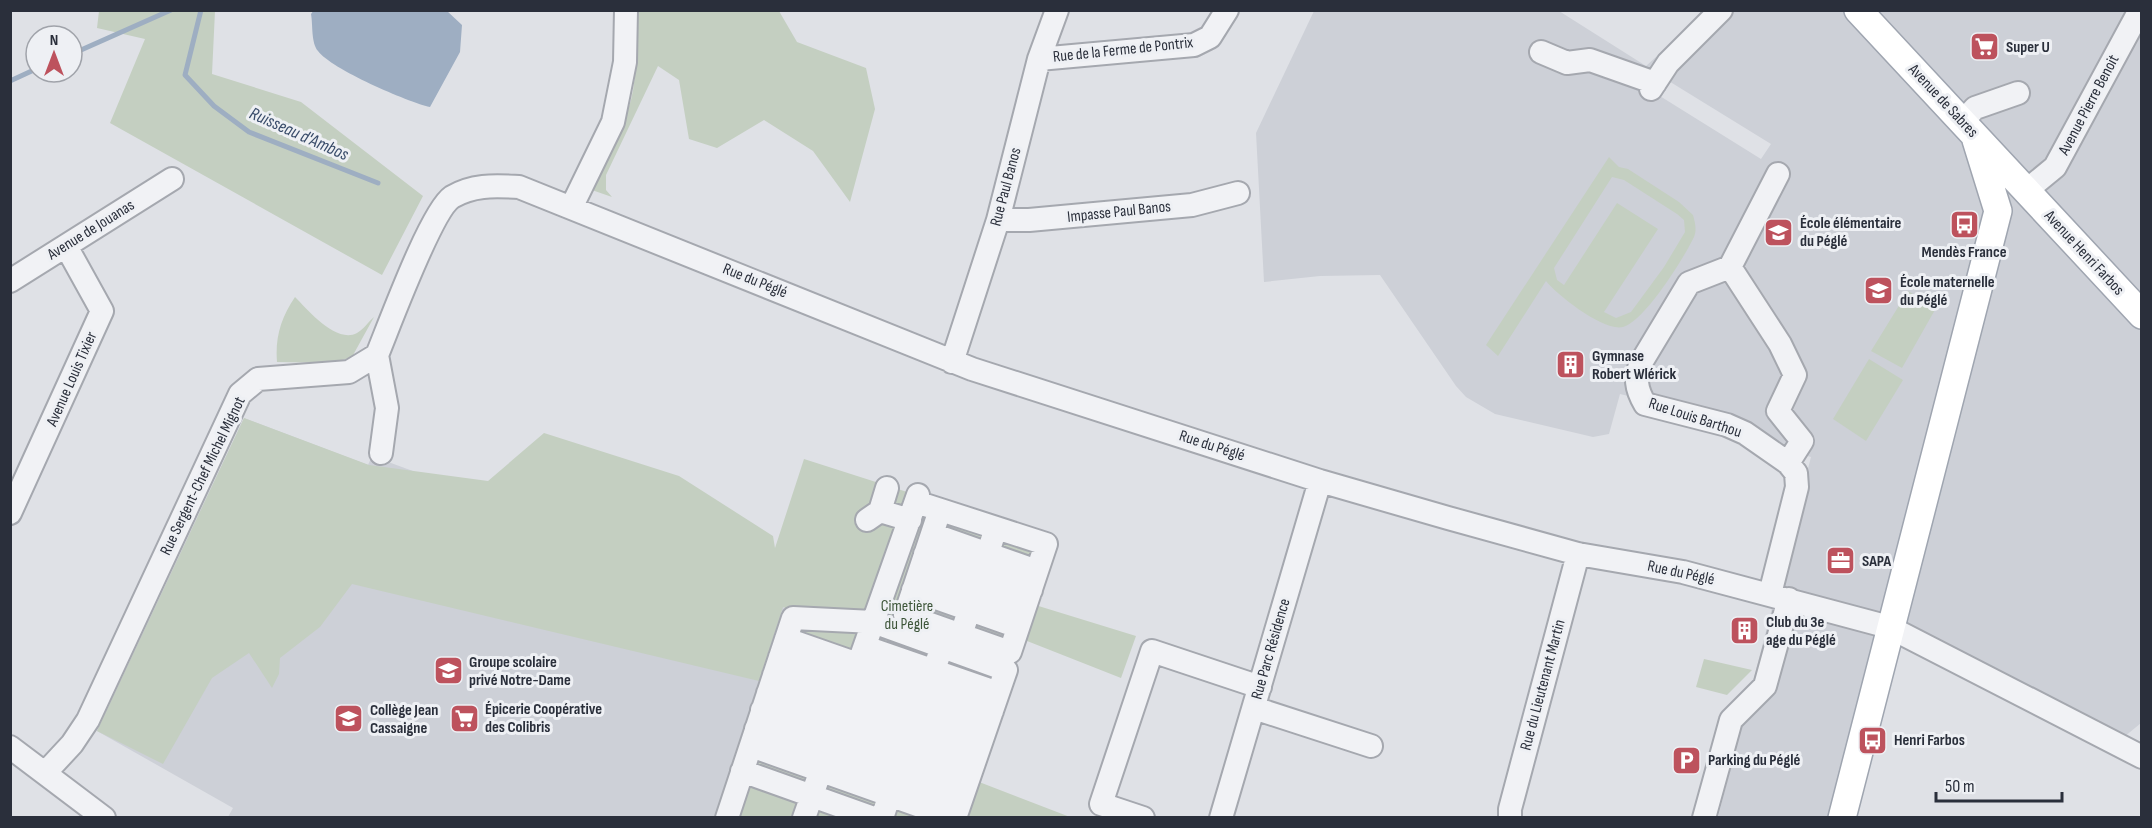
<svg xmlns="http://www.w3.org/2000/svg" width="2152" height="828" font-family="'Sofia Sans Condensed',sans-serif">
  <rect width="100%" height="100%" fill="#dfe1e6"/>
  <path fill="#cdd0d7" fill-rule="evenodd" d="M1314 11H1559L1646 66 1707 11H2141V723L2124 737 1894 634 1846 817H1718L1811 457 1794 452 1748 425 1620 394 1609 434 1593 437 1495 414 1466 397 1456 386 1380 275 1320 276 1264 282 1256 133ZM1646 67 1771 144 1761 159 1639 83Z
    M244 418 368 465 372 456 791 610 721 817H228L233 808 97 731Z"/>
  <path fill="#c4cfc1" fill-rule="evenodd" d="M99 11H215L212 74 301 102 423 196 382 275 110 123 145 39 97 28Z
    M634 11H779L797 42 866 68 875 109 850 202 813 151 764 120 717 148 689 139 679 80 658 66 606 175V190L612 197 589 189C604 161 623 131 631 100 638 72 635 40 634 11Z
    M1609 157 1619 167 1628 169 1679 202 1693 215C1695 222 1697 230 1694 237 1684 258 1644 322 1623 327 1604 332 1557 295 1546 281L1498 356 1486 345ZM1612 177 1624 180 1677 214 1684 220 1685 232 1664 267 1631 312 1616 318 1604 312 1658 229 1617 203 1564 285 1557 280 1554 268Z
    M1908 291 1936 308 1902 368 1871 351Z
    M295 297C308 310 336 344 357 333 363 330 369 321 374 317L352 357 332 363 277 362C275 337 281 318 295 297Z
    M1869 359 1903 380 1866 441 1833 419Z
    M244 418 369 465 488 481 544 433 679 476 773 536 775 548 804 459 1054 539 1032 604 1136 636 1121 678 1022 639 974 780 1070 817H721L790 610 783 607 759 681 352 584 320 627 280 658 279 674 272 688 249 653 212 678 163 764 97 731Z
    M1704 659 1752 670 1727 695 1696 687Z"/>
  <path fill="#9eaec2" d="M314 10 447 11 462 25 460 52 430 107C408 102 331 69 318 51 311 43 313 25 311 14Z"/>
  <g fill="none" stroke-linecap="round" stroke-linejoin="round">
    <path stroke="#9eaec2" stroke-width="5" d="M201 10 185 75 214 106 249 132 378 183
      M72 54 171 10
      M10 81 36 69"/>
    <defs>
      <path id="minor" d="M1541 52 1567 63 1590 60 1655 83
        M1039 59 1194 45 1210 37 1227 10
        M1651 89 1668 63 1721 10
        M1962 122 1975 108 2018 93
        M2027 190 2055 167 2140 10
        M572 206 613 122 625 62 626 10
        M998 220H1029L1192 205 1238 193
        M1730 267 1780 344 1795 375 1778 411 1802 441 1788 463
        M10 281 172 179
        M377 355C389 326 431 211 452 197 474 184 496 186 519 187L972 369 1320 481 1448 518 1578 554 1683 572 1889 627 2142 757
        M377 355 387 408 381 453
        M952 362 998 220 1039 59 1057 10
        M916 502 1046 544 1010 652 905 615 940 510
        M880 511 887 488
        M10 513 102 311 66 246
        M867 520 880 511 910 520
        M932 534 1037 571
        M925 554 1031 590
        M920 571 1024 608
        M913 590 1018 627
        M1770 594 1797 487 1796 473 1788 463 1745 433 1727 425 1645 404C1636 389 1634 377 1642 361L1689 283 1730 267 1778 174
        M961 635 996 528
        M786 639 992 711
        M865 647 998 693
        M780 657 985 729
        M774 675 979 746
        M768 693 973 764
        M922 703 942 647
        M1254 708 1371 746
        M762 710 967 782
        M756 729 961 800
        M751 746 954 818
        M10 747 104 818
        M742 771 874 818
        M46 772 72 744 88 720 240 394 258 379 349 372 377 355
        M727 818 793 618 873 622 1006 670 955 818
        M804 818 918 495
        M882 818 894 782
        M1143 818 1101 804 1152 651 1260 687
        M1221 818 1320 481
        M1510 818V809L1578 554
        M1704 818 1731 720 1765 686 1789 599"/>
      <path id="major" d="M1858 10 2142 315
        M1976 140 1998 211
        M1842 818 1998 211"/>
    </defs>
    <use href="#minor" stroke="#a5a8af" stroke-width="26"/>
    <use href="#major" stroke="#9fa5b0" stroke-width="30"/>
    <use href="#minor" stroke="#f1f2f5" stroke-width="22"/>
    <use href="#major" stroke="#fff" stroke-width="27"/>
  </g>
  <defs>
    <symbol id="supermarket-square" viewBox="-11 -11 22 22"><rect x="-9" y="-9" width="18" height="18" rx="4" fill="#bd525d" stroke="#eef0f4"/><path d="M-6-5.5h2.5l.6 2H6L4.5 2H-2.5L-4.4-4H-6ZM-1.5 3.2a1.3 1.3 0 1 0 .1 0ZM3 3.2a1.3 1.3 0 1 0 .1 0Z" fill="#fff"/></symbol>
    <symbol id="bus-square" viewBox="-11 -11 22 22"><rect x="-9" y="-9" width="18" height="18" rx="4" fill="#bd525d" stroke="#eef0f4"/><path d="M-5-6H5V4H4V6H2V4H-2V6H-4V4H-5ZM-3.5-4V0h7V-4ZM-3.5 1.2v1.5H-2V1.2ZM2 1.2v1.5H3.5V1.2Z" fill="#fff"/></symbol>
    <symbol id="school-square" viewBox="-11 -11 22 22"><rect x="-9" y="-9" width="18" height="18" rx="4" fill="#bd525d" stroke="#eef0f4"/><path d="M0-5L7-2L0 1L-7-2ZM-4 1L0 2.5L4 1V4Q0 6-4 4Z" fill="#fff"/></symbol>
    <symbol id="building-square" viewBox="-11 -11 22 22"><rect x="-9" y="-9" width="18" height="18" rx="4" fill="#bd525d" stroke="#eef0f4"/><path d="M-4-6H4V6H1V3H-1V6H-4ZM-2.5-4.3h1.7v1.8h-1.7ZM.8-4.3h1.7v1.8H.8ZM-2.5-1h1.7V.8h-1.7ZM.8-1h1.7V.8H.8Z" fill="#fff"/></symbol>
    <symbol id="office-square" viewBox="-11 -11 22 22"><rect x="-9" y="-9" width="18" height="18" rx="4" fill="#bd525d" stroke="#eef0f4"/><path d="M-6-3h4V-5.5h4V-3h4V5H-6ZM-1-4.5V-3h2v-1.5ZM-6 0V1H6V0Z" fill="#fff"/></symbol>
    <symbol id="parking-square" viewBox="-11 -11 22 22"><rect x="-9" y="-9" width="18" height="18" rx="4" fill="#bd525d" stroke="#eef0f4"/><path d="M-3.5-5.5H1a3.5 3.5 0 0 1 0 7H-1V5.5H-3.5ZM-1-3.4V-.6H.8a1.4 1.4 0 0 0 0-2.8Z" fill="#fff"/></symbol>
  </defs>
  <g fill-rule="evenodd">
    <use href="#supermarket-square" x="1968" y="30" width="33" height="33"/>
    <use href="#bus-square" x="1948" y="208" width="33" height="33"/>
    <use href="#school-square" x="1762" y="216" width="33" height="33"/>
    <use href="#school-square" x="1862" y="274" width="33" height="33"/>
    <use href="#building-square" x="1554" y="348" width="33" height="33"/>
    <use href="#office-square" x="1824" y="544" width="33" height="33"/>
    <use href="#building-square" x="1728" y="614" width="33" height="33"/>
    <use href="#school-square" x="432" y="654" width="33" height="33"/>
    <use href="#supermarket-square" x="448" y="702" width="33" height="33"/>
    <use href="#school-square" x="332" y="702" width="33" height="33"/>
    <use href="#bus-square" x="1856" y="724" width="33" height="33"/>
    <use href="#parking-square" x="1670" y="744" width="33" height="33"/>
  </g>
  <g text-anchor="middle" dominant-baseline="central" stroke-width="6" stroke-linejoin="round" paint-order="stroke">
    <g font-size="16" font-weight="bold" fill="#2a2f3b" stroke="#eef0f4" text-anchor="start">
      <text x="2006" y="47">Super U</text>
      <text x="1800" y="223">École élémentaire<tspan x="1800" dy="18">du Péglé</tspan></text>
      <text x="1964" y="252" text-anchor="middle">Mendès France</text>
      <text x="1900" y="282">École maternelle<tspan x="1900" dy="18">du Péglé</tspan></text>
      <text x="1592" y="356">Gymnase<tspan x="1592" dy="18">Robert Wlérick</tspan></text>
      <text x="1862" y="561">SAPA</text>
      <text x="1766" y="622">Club du 3e<tspan x="1766" dy="18">age du Péglé</tspan></text>
      <text x="469" y="662">Groupe scolaire<tspan x="469" dy="18">privé Notre-Dame</tspan></text>
      <text x="485" y="709">Épicerie Coopérative<tspan x="485" dy="18">des Colibris</tspan></text>
      <text x="370" y="710">Collège Jean<tspan x="370" dy="18">Cassaigne</tspan></text>
      <text x="1894" y="740">Henri Farbos</text>
      <text x="1708" y="760">Parking du Péglé</text>
    </g>
    <g font-size="16" fill="#2a2f3b" stroke="#eef0f4">
      <text transform="translate(1123 50) rotate(-6)">Rue de la Ferme de Pontrix</text>
      <text transform="translate(1943 101) rotate(47)">Avenue de Sabres</text>
      <text transform="translate(2089 105) rotate(-62)">Avenue Pierre Benoit</text>
      <text transform="translate(1006 187) rotate(-75)">Rue Paul Banos</text>
      <text transform="translate(1119 212) rotate(-6)">Impasse Paul Banos</text>
      <text transform="translate(91 230) rotate(-32)">Avenue de Jouanas</text>
      <text transform="translate(2084 253) rotate(47)">Avenue Henri Farbos</text>
      <text transform="translate(755 281) rotate(22)">Rue du Péglé</text>
      <text transform="translate(72 379) rotate(-66)">Avenue Louis Tixier</text>
      <text transform="translate(1695 418) rotate(18)">Rue Louis Barthou</text>
      <text transform="translate(1212 446) rotate(18)">Rue du Péglé</text>
      <text transform="translate(203 476) rotate(-64)">Rue Sergent-Chef Michel Mignot</text>
      <text transform="translate(1681 573) rotate(12)">Rue du Péglé</text>
      <text transform="translate(1271 649) rotate(-74)">Rue Parc Résidence</text>
      <text transform="translate(1543 685) rotate(-75)">Rue du Lieutenant Martin</text>
    </g>
    <g font-size="16" fill="#3d5539" stroke="#eef0f4">
      <text x="907" y="606">Cimetière<tspan x="907" dy="18">du Péglé</tspan></text>
    </g>
    <g font-size="18" font-style="italic" fill="#394c6a" stroke="#eef0f4">
      <text transform="translate(299 134) rotate(24)">Ruisseau d'Ambos</text>
    </g>
  </g>
  <rect width="2152" height="828" fill="none" stroke="#2a2f3b" stroke-width="24"/>
  <g transform="translate(54 54)"><circle r="28" fill="#eef0f4" stroke="#a0a3aa" stroke-width="1.5"/>
  <path d="M0-4.5L10 22L0 15L-10 22Z" fill="#bd525d"/>
  <text y="-9" font-size="16" font-weight="bold" text-anchor="middle" fill="#2a2f3b">N</text>
  </g>
  <path d="M1936 792v9h126v-9" fill="none" stroke="#2a2f3b" stroke-width="3"/>
  <text x="1945" y="792" font-size="18" fill="#2a2f3b" stroke="#eef0f4" stroke-width="4.5" paint-order="stroke">50 m</text>
</svg>
